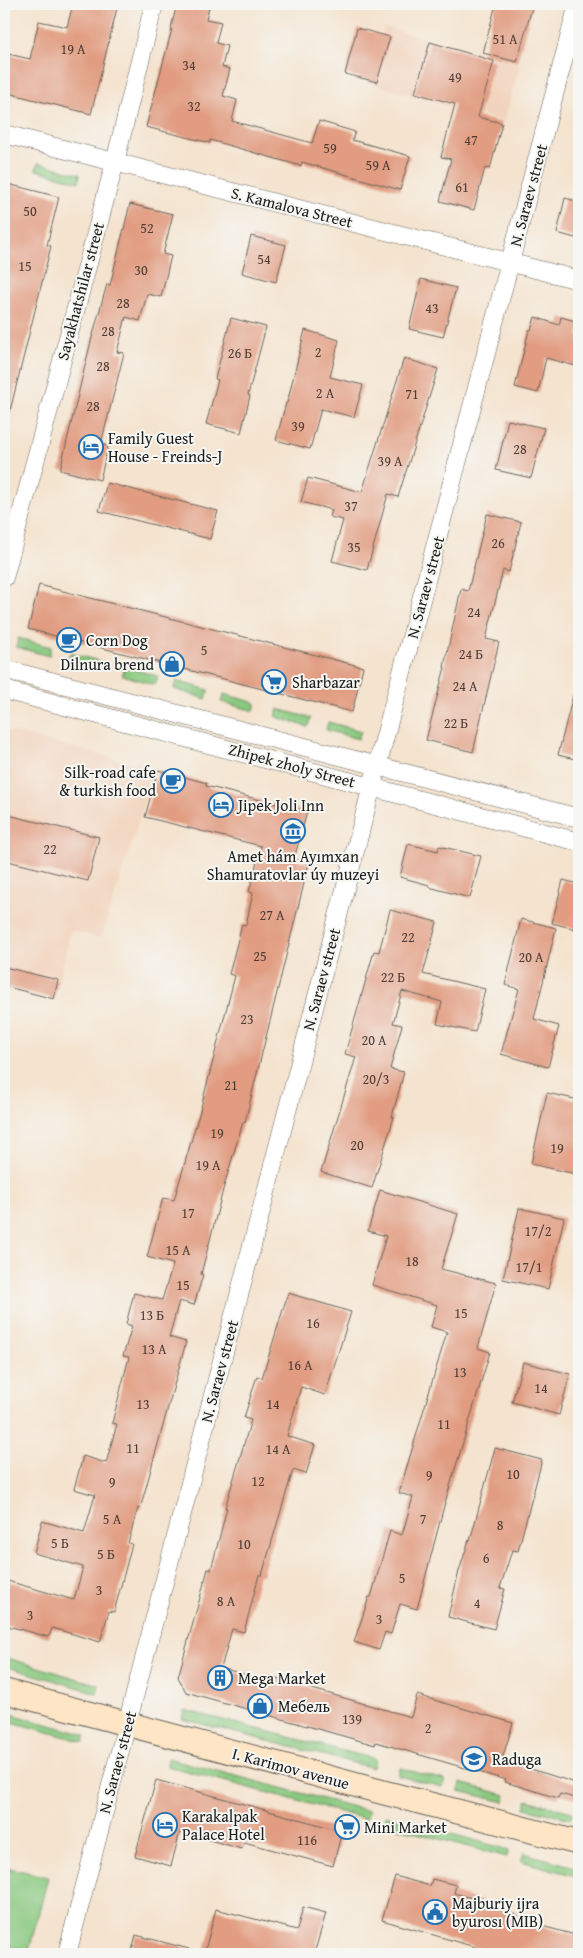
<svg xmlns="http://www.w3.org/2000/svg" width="583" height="1958" font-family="'Gentium Book Plus',serif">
  <rect width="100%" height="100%" fill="#f6f6f2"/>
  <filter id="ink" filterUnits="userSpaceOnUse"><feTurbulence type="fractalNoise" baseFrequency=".02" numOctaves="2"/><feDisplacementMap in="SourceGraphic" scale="10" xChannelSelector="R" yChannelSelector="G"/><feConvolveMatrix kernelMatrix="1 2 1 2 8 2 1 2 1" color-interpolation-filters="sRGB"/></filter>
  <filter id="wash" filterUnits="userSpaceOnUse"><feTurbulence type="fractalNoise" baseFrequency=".0096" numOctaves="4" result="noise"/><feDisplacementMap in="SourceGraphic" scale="20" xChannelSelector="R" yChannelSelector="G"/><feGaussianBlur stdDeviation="1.12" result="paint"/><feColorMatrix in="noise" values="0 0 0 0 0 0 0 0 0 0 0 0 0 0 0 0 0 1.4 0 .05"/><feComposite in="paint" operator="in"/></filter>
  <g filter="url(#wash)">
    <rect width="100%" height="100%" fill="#f4e3ce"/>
    <path fill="#f2d4be" d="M384 27 520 64 504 122 369 83Z
      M4 730 155 769 101 938 71 931 54 999 4 986Z"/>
    <path fill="#89c87f" stroke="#52724e" d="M38 163 80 174 79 182 36 170Z
      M18 638 51 647 49 656 16 647Z
      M70 653 102 662 100 670 67 661Z
      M125 667 158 676 155 685 122 675Z
      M176 681 209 690 206 699 174 689Z
      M224 694 256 703 254 711 221 702Z
      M278 709 311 718 308 727 276 717Z
      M328 722 361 731 358 739 326 730Z
      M4 1657 99 1685 97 1693 4 1666Z
      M184 1710 375 1759 373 1768 182 1719Z
      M4 1712 86 1735 84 1742 4 1720Z
      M168 1758 369 1811 366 1819 167 1766Z
      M400 1768 445 1780 443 1787 398 1776Z
      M461 1783 506 1795 504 1802 459 1791Z
      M527 1800 572 1812 570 1819 525 1808Z
      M385 1815 509 1850 507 1857 383 1824Z
      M524 1853 579 1868V1877L521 1861Z
      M10 1868 48 1877 29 1951 4 1944V1891Z"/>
    <g id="blocks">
      <path fill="#e19c81" d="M73 4H118L91 114 4 92V53L30 59 39 21 67 27Z
        M177 4H210L206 19 221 22 216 43 227 46 222 67 230 69 223 96 237 100 232 121 312 143 319 121 355 132 352 140 410 156 400 190 302 162 301 166 210 140V143L146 127 172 29 171 28Z
        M496 4H533L517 62 483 53Z
        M357 28 390 37 377 82 345 74Z
        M430 42 494 61 478 117 502 123 490 169 485 168 474 210 440 201 451 159 441 157 455 104 415 93Z
        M4 183 59 197 47 245 51 246 10 411 4 410V308L9 286 4 285Z
        M565 198 579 202V239L557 233Z
        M130 204 173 214 163 254 171 256 161 297 147 294 140 321 126 317 117 352 124 353 101 444 108 446 100 480 60 470 90 345 107 284 110 285Z
        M251 236 286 245 276 282 242 273Z
        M421 279 456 288 443 337 409 329Z
        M535 317 559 325 561 317 579 322V367L546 358 538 393 515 387 529 330H531Z
        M231 318 266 327 248 395 250 396 241 433 206 424 218 380 215 379Z
        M305 330 339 340 330 377 363 385 354 417 321 409 310 449 276 440 286 403H287Z
        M404 358 438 369 398 497 388 494 367 570 332 561 343 520 330 517 332 510 301 502 308 478 362 492Z
        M508 420 544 428 531 478 496 470Z
        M107 483 218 511 210 539 99 511Z
        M487 514 521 522 509 572 503 570 486 639 499 642 473 752 426 740 445 667H444L461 589 468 591Z
        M39 585 363 667 352 712 28 629Z
        M573 695H579V760L558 755Z
        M158 770 207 783 206 786 307 812 294 859 309 863 245 1122H243L224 1186 201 1274 203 1275 194 1305 179 1301 169 1337 186 1342 140 1509 138 1508 128 1543 132 1544 114 1612 109 1611 100 1642 52 1628 49 1637 4 1625V1580L74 1600 83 1567 34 1553 42 1521 84 1533 95 1495 74 1489 83 1456 106 1463 117 1424 112 1423 129 1357 123 1356 132 1326 126 1324 134 1293 162 1300 173 1264 147 1257 163 1198 174 1200 200 1111 235 976 229 974 242 924 246 925 253 893 249 892 261 846 145 817Z
        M4 814 99 837 88 881 4 860Z
        M408 844 438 851 439 846 481 856 470 898 429 887V885L400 877Z
        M563 880 579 884V930L552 923Z
        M390 910 437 922 423 974 485 989 475 1032 437 1024 442 1002 402 991 393 1023 402 1025 390 1069 404 1072 392 1117H394L372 1188 321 1172 356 1057 345 1054 374 951 379 952Z
        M521 919 556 928 534 1019 559 1026 548 1067 501 1054 519 989 505 985Z
        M4 967 58 980 54 999 4 986Z
        M547 1093 579 1100V1159L576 1174 531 1164Z
        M380 1190 458 1214 441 1269 496 1283 478 1348 490 1352 444 1506 417 1609 400 1604 391 1634 385 1632 379 1650 354 1642 369 1597H371L390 1531 402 1535 413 1497 399 1493 447 1332 431 1327 437 1305 372 1285 386 1236 368 1231Z
        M519 1208 564 1218 548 1289 503 1279Z
        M288 1293 351 1312 325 1395 301 1387 287 1436 315 1445 306 1474 293 1470 262 1575H259L244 1632 232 1629 221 1668 269 1681 270 1677 411 1717 417 1695 513 1723 502 1760 579 1784V1799L560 1794 558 1798 505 1782 506 1780 376 1742 375 1745 186 1692 178 1677 208 1569 211 1570 227 1508H225L251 1420 244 1418 257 1376 262 1378Z
        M523 1362 570 1374 559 1415 512 1402Z
        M495 1448 542 1460 518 1551 512 1550 500 1588 505 1589 494 1629 448 1617 459 1571 469 1540 470 1541Z
        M156 1780 342 1831 333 1866 244 1842 242 1849 180 1832 171 1866 135 1856Z
        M395 1876 430 1886 432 1879 456 1885 454 1893 488 1903 487 1906 518 1915 516 1919 579 1936V1954H499L382 1920Z
        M303 1907 326 1913 314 1954H204L216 1909 297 1930Z
        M136 1935 189 1949 188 1954H131Z"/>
    </g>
  </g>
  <g filter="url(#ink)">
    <use href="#blocks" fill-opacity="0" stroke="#68625a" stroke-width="1"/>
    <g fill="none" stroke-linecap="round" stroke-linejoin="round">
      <defs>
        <path id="street" d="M4 134 579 280
          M4 578 115 162 154 4
          M4 669 579 818
          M4 690 579 842
          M67 1954 372 786 578 4"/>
        <path id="secondary" d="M4 1691 382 1792 579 1843"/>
      </defs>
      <use href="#street" stroke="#68625a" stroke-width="19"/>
      <use href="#secondary" stroke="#68625a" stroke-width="26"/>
      <use href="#street" stroke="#fff" stroke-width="18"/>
      <use href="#secondary" stroke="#fde5c5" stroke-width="24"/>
    </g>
  </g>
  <defs>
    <symbol id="hotel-ring" viewBox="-11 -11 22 22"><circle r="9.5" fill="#f6f6f2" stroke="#1f6fb2" stroke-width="1.5"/><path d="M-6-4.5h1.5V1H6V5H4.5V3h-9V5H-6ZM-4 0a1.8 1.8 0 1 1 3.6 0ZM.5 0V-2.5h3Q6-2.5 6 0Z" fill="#1f6fb2"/></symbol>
    <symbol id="cafe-ring" viewBox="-11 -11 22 22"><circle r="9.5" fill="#f6f6f2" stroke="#1f6fb2" stroke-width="1.5"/><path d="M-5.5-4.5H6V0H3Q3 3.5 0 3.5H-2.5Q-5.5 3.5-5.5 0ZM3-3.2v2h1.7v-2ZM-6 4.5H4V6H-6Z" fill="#1f6fb2"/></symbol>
    <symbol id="shop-ring" viewBox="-11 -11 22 22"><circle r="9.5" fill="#f6f6f2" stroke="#1f6fb2" stroke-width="1.5"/><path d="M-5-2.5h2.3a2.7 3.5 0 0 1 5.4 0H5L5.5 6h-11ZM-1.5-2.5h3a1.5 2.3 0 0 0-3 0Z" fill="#1f6fb2"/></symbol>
    <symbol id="supermarket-ring" viewBox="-11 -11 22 22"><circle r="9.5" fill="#f6f6f2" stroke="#1f6fb2" stroke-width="1.5"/><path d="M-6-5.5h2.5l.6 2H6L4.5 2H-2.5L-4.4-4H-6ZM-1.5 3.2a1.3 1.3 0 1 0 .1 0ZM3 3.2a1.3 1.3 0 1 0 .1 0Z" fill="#1f6fb2"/></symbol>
    <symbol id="museum-ring" viewBox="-11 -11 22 22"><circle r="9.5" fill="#f6f6f2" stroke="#1f6fb2" stroke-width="1.5"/><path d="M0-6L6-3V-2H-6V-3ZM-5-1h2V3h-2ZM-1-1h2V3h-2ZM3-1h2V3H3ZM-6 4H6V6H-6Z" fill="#1f6fb2"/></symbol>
    <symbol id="building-ring" viewBox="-11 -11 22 22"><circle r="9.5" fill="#f6f6f2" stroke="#1f6fb2" stroke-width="1.5"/><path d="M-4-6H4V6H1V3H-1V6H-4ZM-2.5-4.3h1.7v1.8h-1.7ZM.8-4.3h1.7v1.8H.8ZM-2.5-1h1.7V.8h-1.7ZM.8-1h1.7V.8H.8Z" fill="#1f6fb2"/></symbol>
    <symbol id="school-ring" viewBox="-11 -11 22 22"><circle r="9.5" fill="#f6f6f2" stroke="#1f6fb2" stroke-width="1.5"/><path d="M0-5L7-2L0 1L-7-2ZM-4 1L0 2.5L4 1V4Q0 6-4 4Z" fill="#1f6fb2"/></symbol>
    <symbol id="civic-ring" viewBox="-11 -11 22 22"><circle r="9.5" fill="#f6f6f2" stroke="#1f6fb2" stroke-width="1.5"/><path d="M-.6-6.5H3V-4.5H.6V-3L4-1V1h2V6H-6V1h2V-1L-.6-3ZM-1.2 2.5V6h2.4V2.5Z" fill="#1f6fb2"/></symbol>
  </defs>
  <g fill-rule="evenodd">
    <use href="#hotel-ring" x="77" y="433" width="28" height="28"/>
    <use href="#cafe-ring" x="55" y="626" width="28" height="28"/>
    <use href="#shop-ring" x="158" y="650" width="28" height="28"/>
    <use href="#supermarket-ring" x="260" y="668" width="28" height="28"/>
    <use href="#cafe-ring" x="159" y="767" width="28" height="28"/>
    <use href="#hotel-ring" x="207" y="791" width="28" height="28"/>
    <use href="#museum-ring" x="279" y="817" width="28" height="28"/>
    <use href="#building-ring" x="206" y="1664" width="28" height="28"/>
    <use href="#shop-ring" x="246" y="1692" width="28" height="28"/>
    <use href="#school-ring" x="460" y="1745" width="28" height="28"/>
    <use href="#hotel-ring" x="151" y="1811" width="28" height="28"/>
    <use href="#supermarket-ring" x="333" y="1813" width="28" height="28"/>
    <use href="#civic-ring" x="421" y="1898" width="28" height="28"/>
  </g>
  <g text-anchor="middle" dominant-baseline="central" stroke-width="4" stroke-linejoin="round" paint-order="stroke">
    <g font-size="14" fill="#4d3c35">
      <text x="505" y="39">51 А</text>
      <text x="73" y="49">19 А</text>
      <text x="189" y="65">34</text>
      <text x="455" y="77">49</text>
      <text x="194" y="106">32</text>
      <text x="471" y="140">47</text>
      <text x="330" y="148">59</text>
      <text x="378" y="165">59 А</text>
      <text x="462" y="187">61</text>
      <text x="30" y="211">50</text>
      <text x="147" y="228">52</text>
      <text x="264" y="259">54</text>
      <text x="25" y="266">15</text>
      <text x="141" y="270">30</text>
      <text x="123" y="303">28</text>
      <text x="432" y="308">43</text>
      <text x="108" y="331">28</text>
      <text x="318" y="352">2</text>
      <text x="240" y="353">26 Б</text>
      <text x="103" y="366">28</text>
      <text x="325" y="393">2 А</text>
      <text x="412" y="394">71</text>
      <text x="93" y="406">28</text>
      <text x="298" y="426">39</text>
      <text x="520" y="449">28</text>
      <text x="390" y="461">39 А</text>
      <text x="351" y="506">37</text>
      <text x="498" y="543">26</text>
      <text x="354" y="547">35</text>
      <text x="474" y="612">24</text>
      <text x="204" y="650">5</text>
      <text x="471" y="654">24 Б</text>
      <text x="465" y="686">24 А</text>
      <text x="456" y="723">22 Б</text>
      <text x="50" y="849">22</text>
      <text x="272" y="915">27 А</text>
      <text x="408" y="937">22</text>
      <text x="260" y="956">25</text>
      <text x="531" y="957">20 А</text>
      <text x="393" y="977">22 Б</text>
      <text x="247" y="1019">23</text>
      <text x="374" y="1040">20 А</text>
      <text x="376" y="1079">20/3</text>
      <text x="231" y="1085">21</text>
      <text x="217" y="1133">19</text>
      <text x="357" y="1145">20</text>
      <text x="557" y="1148">19</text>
      <text x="208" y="1165">19 А</text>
      <text x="188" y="1213">17</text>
      <text x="538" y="1231">17/2</text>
      <text x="178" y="1250">15 А</text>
      <text x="412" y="1261">18</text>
      <text x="529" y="1267">17/1</text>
      <text x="183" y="1285">15</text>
      <text x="461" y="1313">15</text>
      <text x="152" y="1315">13 Б</text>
      <text x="313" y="1323">16</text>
      <text x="154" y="1349">13 А</text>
      <text x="300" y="1365">16 А</text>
      <text x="460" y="1372">13</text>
      <text x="541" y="1388">14</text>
      <text x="143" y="1404">13</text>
      <text x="273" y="1404">14</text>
      <text x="444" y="1424">11</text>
      <text x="133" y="1448">11</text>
      <text x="278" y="1449">14 А</text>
      <text x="513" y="1474">10</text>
      <text x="429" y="1475">9</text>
      <text x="258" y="1481">12</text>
      <text x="112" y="1482">9</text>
      <text x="112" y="1519">5 А</text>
      <text x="423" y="1519">7</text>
      <text x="500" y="1525">8</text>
      <text x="60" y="1543">5 Б</text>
      <text x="244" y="1544">10</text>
      <text x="106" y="1554">5 Б</text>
      <text x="486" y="1558">6</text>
      <text x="402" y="1578">5</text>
      <text x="99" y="1590">3</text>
      <text x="226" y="1601">8 А</text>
      <text x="477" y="1603">4</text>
      <text x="30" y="1615">3</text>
      <text x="379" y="1619">3</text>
      <text x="352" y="1719">139</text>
      <text x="428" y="1728">2</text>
      <text x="307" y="1840">116</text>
    </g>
    <g font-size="16" fill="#1c1c1c" stroke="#f6f6f2">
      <text transform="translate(528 195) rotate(-75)">N. Saraev street</text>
      <text transform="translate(292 207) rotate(14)">S. Kamalova Street</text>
      <text transform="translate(80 291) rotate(-75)">Sayakhatshilar street</text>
      <text transform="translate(425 587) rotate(-75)">N. Saraev street</text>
      <text transform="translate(292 765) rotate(15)">Zhipek zholy Street</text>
      <text transform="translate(321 979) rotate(-75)">N. Saraev street</text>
      <text transform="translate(219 1371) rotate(-75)">N. Saraev street</text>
      <text transform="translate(117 1762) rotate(-75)">N. Saraev street</text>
      <text transform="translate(291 1768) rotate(15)">I. Karimov avenue</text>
    </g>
    <g font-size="16" fill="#1c1c1c" stroke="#f6f6f2" text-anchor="start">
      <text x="108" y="438">Family Guest<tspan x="108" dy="18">House - Freinds-J</tspan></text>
      <text x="86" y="640">Corn Dog</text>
      <text x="154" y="664" text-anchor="end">Dilnura brend</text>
      <text x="292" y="682">Sharbazar</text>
      <text x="156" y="772" text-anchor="end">Silk-road cafe<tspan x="156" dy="18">&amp; turkish food</tspan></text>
      <text x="238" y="805">Jipek Joli Inn</text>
      <text x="293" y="856" text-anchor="middle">Amet hám Ayımxan<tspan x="293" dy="18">Shamuratovlar úy muzeyi</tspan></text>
      <text x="238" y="1678">Mega Market</text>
      <text x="278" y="1706">Мебель</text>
      <text x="492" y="1759">Raduga</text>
      <text x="182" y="1816">Karakalpak<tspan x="182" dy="18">Palace Hotel</tspan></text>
      <text x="364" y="1827">Mini Market</text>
      <text x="452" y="1903">Majburiy ijra<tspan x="452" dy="18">byurosı (MIB)</tspan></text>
    </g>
  </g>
  <rect width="583" height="1958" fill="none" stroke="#f6f6f2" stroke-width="20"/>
</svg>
